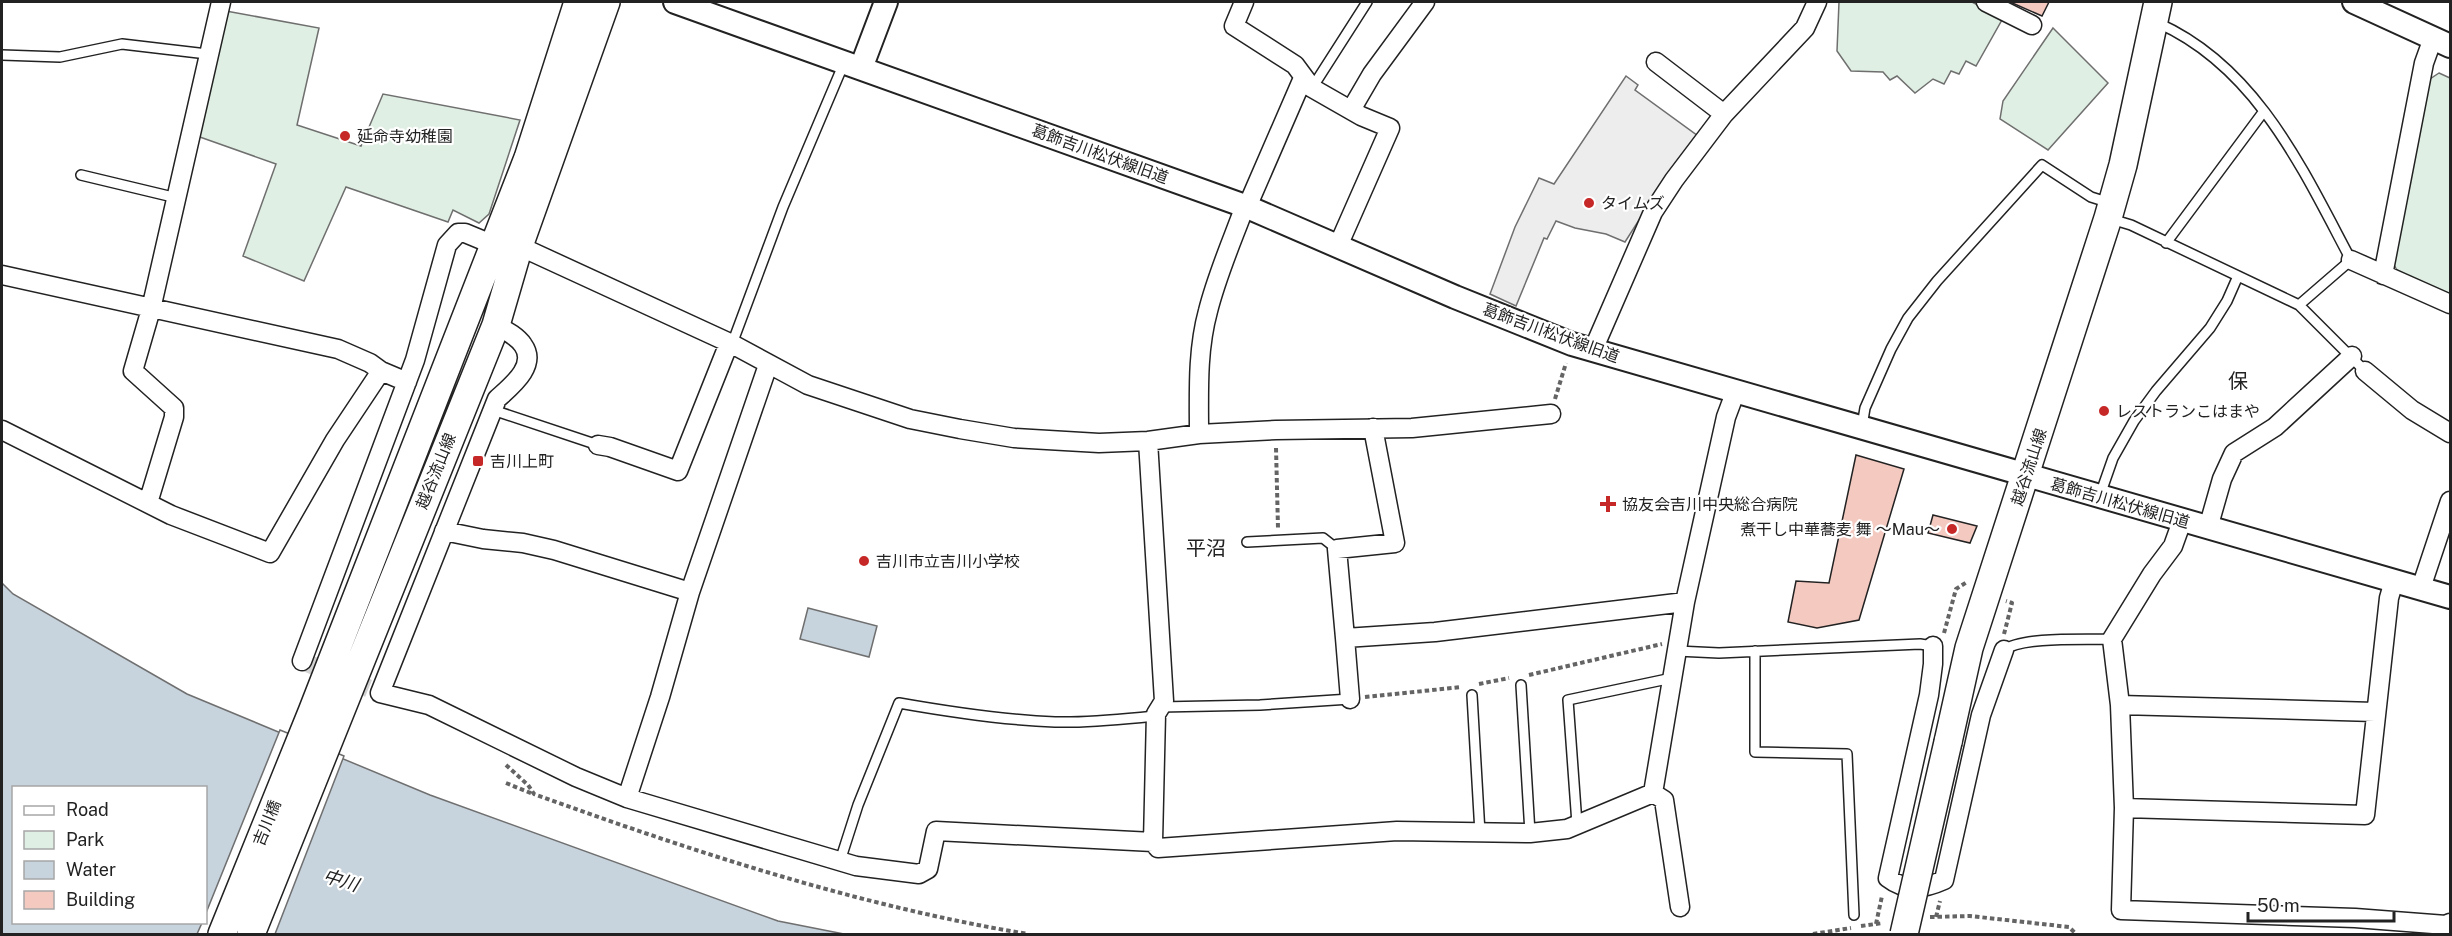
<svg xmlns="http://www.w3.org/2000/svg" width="2452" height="936" font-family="'Public Sans','Noto Sans JP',sans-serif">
  <rect width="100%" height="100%" fill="#fff"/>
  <path fill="#e0efe3" stroke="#6f6f6f" stroke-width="1.5" d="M1839 2H1972L2003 18 1976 66 1966 61 1959 74 1951 71 1944 84 1933 79 1915 93 1897 76 1890 80 1883 72 1851 71 1837 51Z
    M226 11 319 28 297 125 361 146 383 94 520 120 489 214 479 223 453 210 448 222 346 187 304 281 243 256 276 164 197 136Z
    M2053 28 2108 83 2048 150 2000 119 2003 101Z
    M2439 73 2450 78V294L2398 272 2393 263 2430 79Z"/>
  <path fill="#ededed" stroke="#6f6f6f" stroke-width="1.5" d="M1626 76 1638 85 1635 90 1698 136 1662 184 1625 242 1606 234 1575 228 1556 221 1547 239 1544 238 1516 306 1490 294 1515 227 1539 178 1554 184Z"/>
  <path fill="#c7d3dd" stroke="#6f6f6f" stroke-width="1.5" fill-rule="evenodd" d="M2 583 13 594 187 694 430 795 778 921 844 934H2ZM14 788H206V922H14Z
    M808 608 877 626 869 657 800 639Z"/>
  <path fill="#fff" stroke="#6f6f6f" stroke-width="1.5" d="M280 730 344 756 275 934H197L202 923 206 922V913Z"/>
  <path fill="#f3c9c0" stroke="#222" stroke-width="1.5" d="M2010 2H2049L2042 16Z
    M1856 455 1904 469 1859 620 1817 628 1788 622 1796 581 1829 583Z
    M1933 515 1977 526 1970 543 1928 533Z"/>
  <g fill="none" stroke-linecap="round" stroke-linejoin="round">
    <path stroke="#d3d3d3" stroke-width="18" stroke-dasharray="18 9" stroke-linecap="butt" d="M302 661 380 693"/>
    <defs>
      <path id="service" d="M2158 23C2257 67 2303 170 2351 260L2299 305
        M2 55 60 57 122 44 207 54
        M1312 88 1367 2
        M81 175 177 198
        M2111 219 2131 225 2299 305 2365 371
        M2166 243 2264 111
        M732 344 783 207 844 63
        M493 410 598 445
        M1862 426 1865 408 1891 349 1908 318 1937 281 2042 165 2091 197 2110 203
        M2100 495 2113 458 2134 421 2156 391 2210 328 2227 301 2238 276
        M1247 542 1323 538 1337 549
        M2004 650C2023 636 2087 640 2112 639
        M1677 651 1719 653 1920 644 1933 646
        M1755 651V752L1847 754 1854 915
        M1521 685 1530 833
        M1472 695 1480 833
        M1160 707 1260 705 1350 699
        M1577 824 1568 700 1672 678
        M840 861 858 805 899 703C950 712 1003 720 1055 722 1089 723 1123 719 1156 716"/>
      <path id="minor" d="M1244 2 1234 26 1295 65 1312 88 1361 116 1390 128 1338 246
        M1986 2 2032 25
        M1656 62 1724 114
        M1351 110 1372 74 1425 2
        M1247 207 1303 78
        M519 246 732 344 808 385 910 419 960 429 1014 438 1099 443 1148 441 1199 434 1276 430 1412 428 1551 414
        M2351 260 2450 304
        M2 275 338 349 370 363 381 371
        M2383 275 2424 63 2433 38
        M496 325C505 330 517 336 523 345 538 366 510 387 497 399L380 693 429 705 576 777 627 798 856 866 919 874 928 869 936 831 1153 842 1158 848 1397 831 1530 833 1567 829 1653 793 1685 602 1726 417 1735 393
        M1593 350 1653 212 1674 180 1724 114 1805 28 1817 2
        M2365 371 2412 410 2450 433
        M2 430 171 515 270 553 335 440 381 371 407 382
        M1199 434C1199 393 1197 351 1208 311 1217 275 1232 241 1245 206
        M1148 441 1164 701 1156 714 1153 842
        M598 445 610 447 678 471 729 343
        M148 503 174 417V408L133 371 151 309 221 2
        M2182 521 2173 546 2152 574 2112 639 2120 705 2124 808 2121 910 2355 918 2446 925 2450 923
        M2208 528 2222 479 2234 453 2275 427 2352 356
        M444 531 483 539 523 543 554 550 690 592
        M2421 588 2450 501
        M1345 638 1337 549 1395 543 1373 428
        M1933 646V664L1929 695 1888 878C1906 892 1924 889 1944 880L1981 715 2004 650
        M302 661 415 360 447 245 458 233H465L494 245
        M1350 699 1345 638 1435 632 1685 602
        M2120 705 2375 712
        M1653 793 1664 800 1680 907
        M627 798 660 697 690 592 768 365
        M2124 808 2365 815 2389 598 2394 581"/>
      <path id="tertiary" d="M675 2 1245 206 1455 297 1572 344 2450 597
        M2354 2 2450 46
        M861 68 886 2"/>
      <path id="primary" d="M1948 742 1969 648 2108 218 2123 165 2158 2
        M222 934 312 712 528 158 578 2
        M251 934 496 325 519 246 606 2"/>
    </defs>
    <use href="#service" stroke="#222" stroke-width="12"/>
    <use href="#minor" stroke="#222" stroke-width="21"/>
    <use href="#tertiary" stroke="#222" stroke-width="26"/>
    <use href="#primary" stroke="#222" stroke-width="30"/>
    <path stroke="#646464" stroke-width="4" stroke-dasharray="4.5 3" stroke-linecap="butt" d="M1555 399 1566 363
      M1276 448 1278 528
      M1944 633 1956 589 1967 582
      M2004 634 2012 603 2006 601
      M1529 675 1662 644
      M1479 684 1509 678
      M1365 697 1462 687
      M506 765 528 785 534 794C694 852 859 906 1028 934
      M506 783 533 794
      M1930 917 1970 916 2069 927 2076 934
      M1936 917 1940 901
      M1876 924 1882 896
      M1861 926 1883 923
      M1813 934 1851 928"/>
    <use href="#service" stroke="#fff" stroke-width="9"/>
    <use href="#minor" stroke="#fff" stroke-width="18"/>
    <use href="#tertiary" stroke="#fff" stroke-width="22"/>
    <use href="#primary" stroke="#fff" stroke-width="27"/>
    <defs>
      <path id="primary-bridge" d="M1904 934 1948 742"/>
    </defs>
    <use href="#primary-bridge" stroke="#222" stroke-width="30" stroke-linecap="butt"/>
    <use href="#primary-bridge" stroke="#fff" stroke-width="27"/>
  </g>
  <g fill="#c62828" stroke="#fff" stroke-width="2">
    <circle cx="345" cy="136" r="6"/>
    <circle cx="1589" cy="203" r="6"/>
    <circle cx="2104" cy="411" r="6"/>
    <rect x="472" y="455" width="12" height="12" rx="3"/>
    <path d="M1605 495h6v6h6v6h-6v6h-6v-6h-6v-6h6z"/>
    <circle cx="1952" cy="529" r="6"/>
    <circle cx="864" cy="561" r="6"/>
  </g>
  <g text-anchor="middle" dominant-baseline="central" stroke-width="4.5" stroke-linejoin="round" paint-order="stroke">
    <g font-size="16" fill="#222" stroke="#fff" text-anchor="start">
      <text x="357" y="136">延命寺幼稚園</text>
      <text x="1601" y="203">タイムズ</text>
      <text x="2116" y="411">レストランこはまや</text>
      <text x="490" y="461">吉川上町</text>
      <text x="1622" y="504">協友会吉川中央総合病院</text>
      <text x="1940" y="529" text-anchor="end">煮干し中華蕎麦 舞 〜Mau〜</text>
      <text x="876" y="561">吉川市立吉川小学校</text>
    </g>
    <g font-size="16" fill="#222" stroke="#fff">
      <text transform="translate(1100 154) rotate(20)">葛飾吉川松伏線旧道</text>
      <text transform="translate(1551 333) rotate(20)">葛飾吉川松伏線旧道</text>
      <text transform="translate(2029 467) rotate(-72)">越谷流山線</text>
      <text transform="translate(436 471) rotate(-68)">越谷流山線</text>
      <text transform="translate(2120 503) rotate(16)">葛飾吉川松伏線旧道</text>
      <text transform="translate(267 823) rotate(-68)">吉川橋</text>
    </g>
    <g font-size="18" font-style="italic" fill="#222" stroke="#fff">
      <text transform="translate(341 880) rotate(17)">中川</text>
    </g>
    <g font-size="20" fill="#222" stroke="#fff">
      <text x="2238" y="381">保</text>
      <text x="1206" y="548">平沼</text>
    </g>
  </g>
  <rect width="2452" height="936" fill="none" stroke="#222222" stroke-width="6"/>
  <rect x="12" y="786" width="195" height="138" fill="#ffffff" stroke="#a7a7a7" stroke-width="1.5"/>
  <rect x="24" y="806" width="30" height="9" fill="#ffffff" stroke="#a7a7a7" stroke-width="1.5"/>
  <text x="66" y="816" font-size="18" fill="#222222">Road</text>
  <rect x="24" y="831" width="30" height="18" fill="#e0efe3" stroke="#a7a7a7" stroke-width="1.5"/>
  <text x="66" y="846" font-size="18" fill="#222222">Park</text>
  <rect x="24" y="861" width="30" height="18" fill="#c7d3dd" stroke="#a7a7a7" stroke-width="1.5"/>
  <text x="66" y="876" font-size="18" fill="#222222">Water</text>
  <rect x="24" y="891" width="30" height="18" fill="#f3c9c0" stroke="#a7a7a7" stroke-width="1.5"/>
  <text x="66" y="906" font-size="18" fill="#222222">Building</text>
  <path d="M2248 912v9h146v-9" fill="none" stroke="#222222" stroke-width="3"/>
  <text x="2257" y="912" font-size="18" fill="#222222" stroke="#ffffff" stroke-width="4.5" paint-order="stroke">50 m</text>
</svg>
